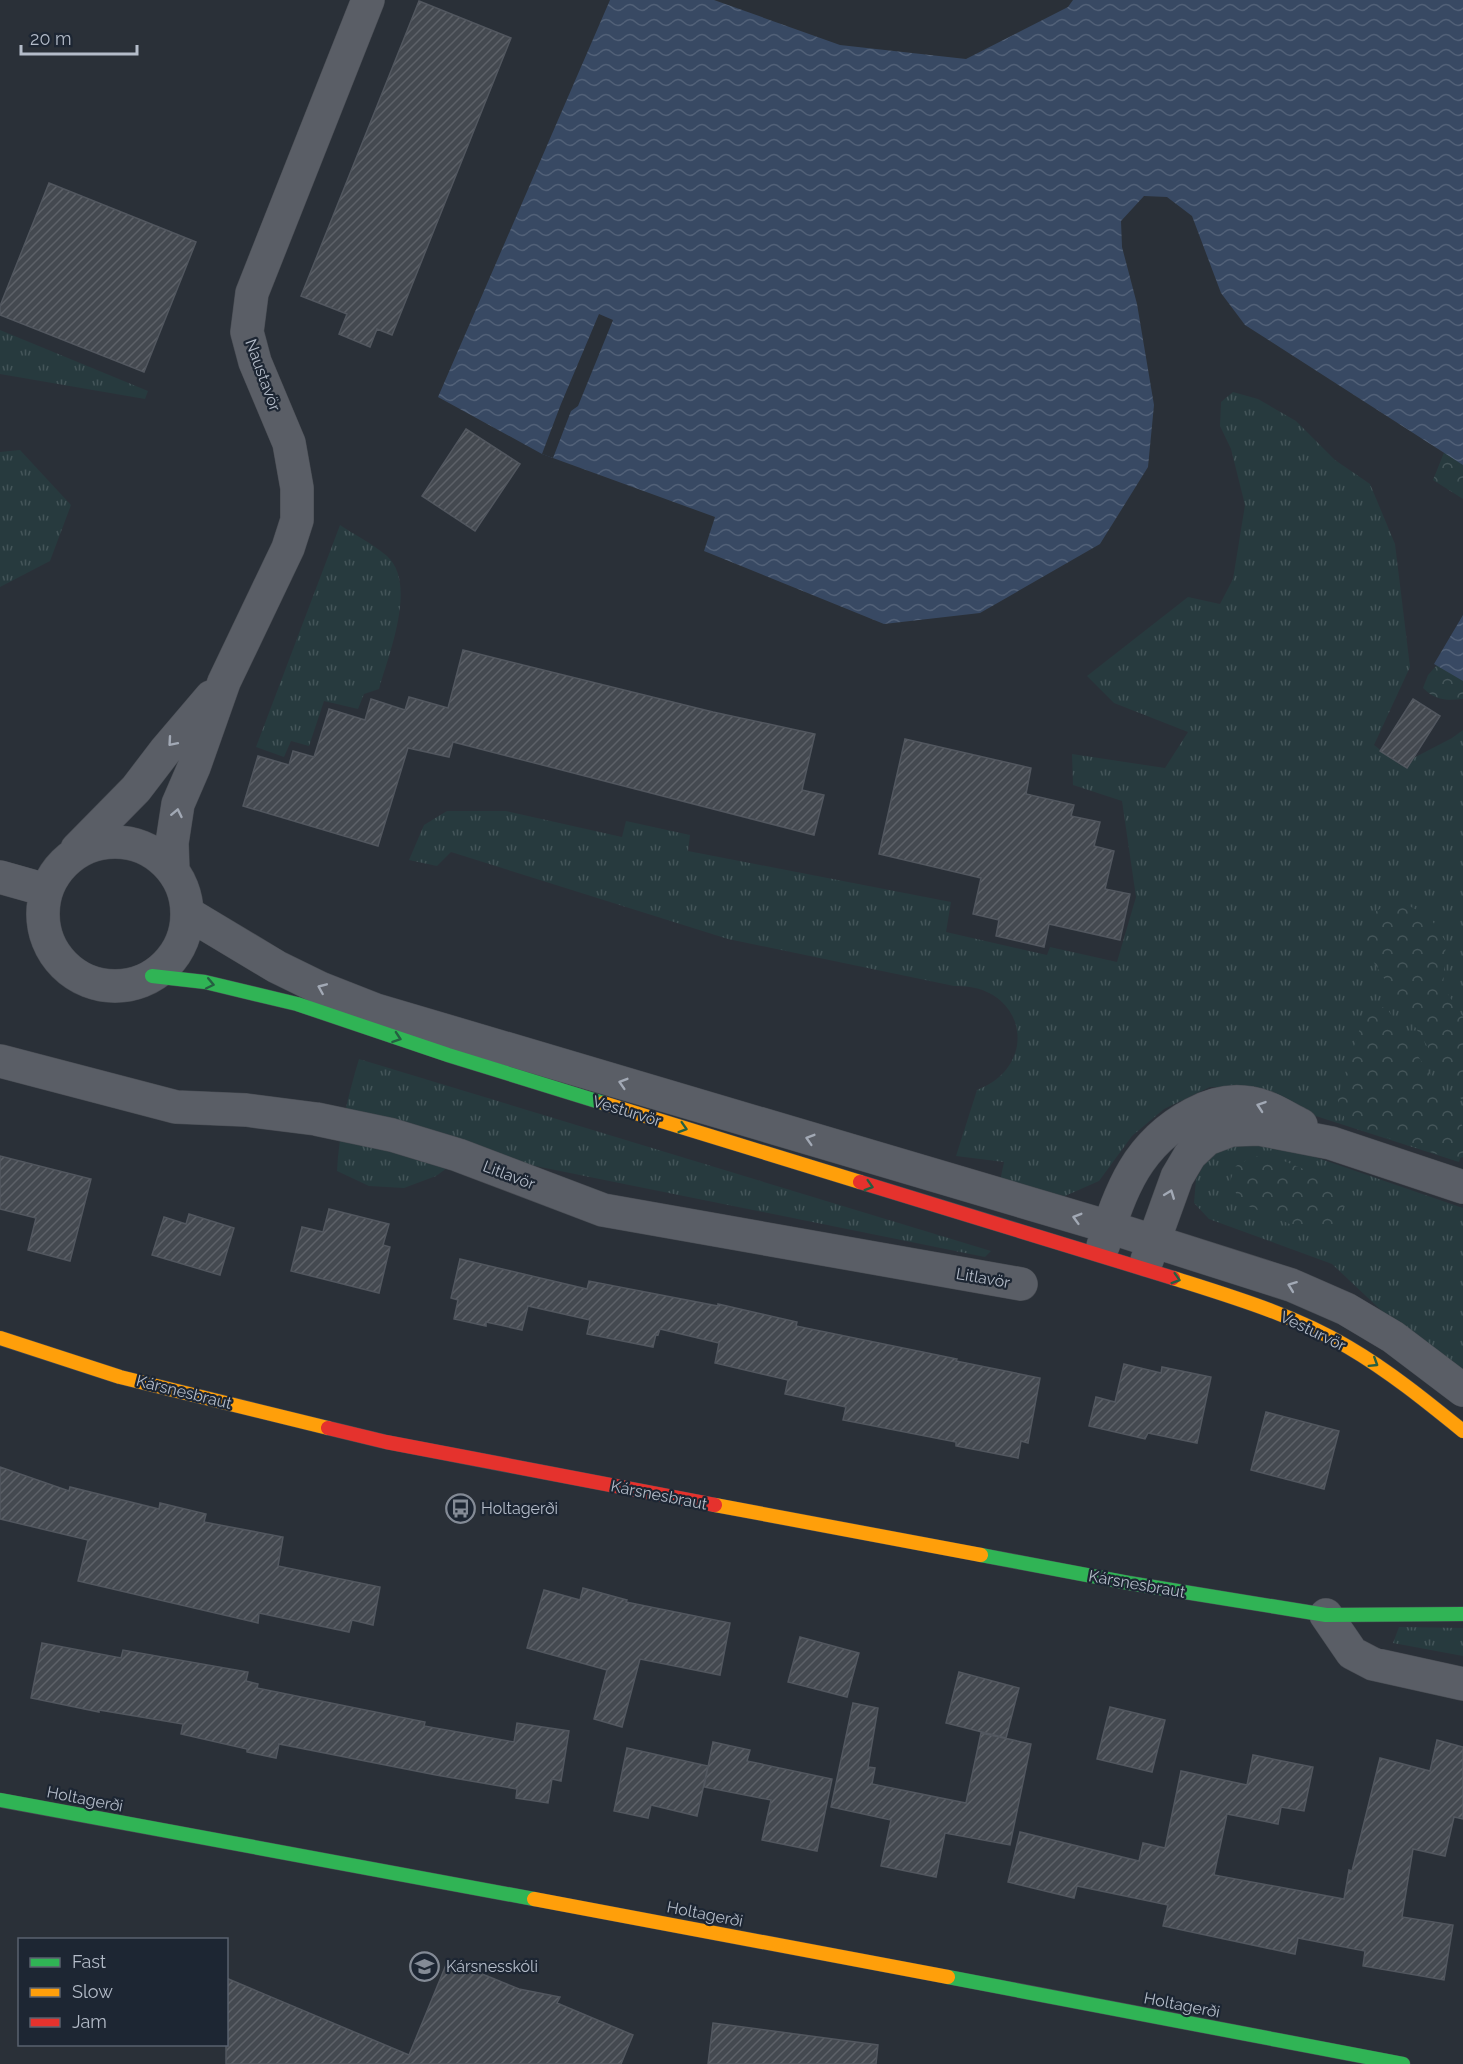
<svg xmlns="http://www.w3.org/2000/svg" width="1463" height="2064" font-family="Raleway,sans-serif">
  <defs>
    <pattern id="grass-tufts" width="24" height="20" patternUnits="userSpaceOnUse" patternTransform="scale(1.5)"><rect width="24" height="20" fill="#273a3e"/><path d="M3 7l-1-3M5 7V3M7 7l1-3M15 17l-1-3M17 17v-4M19 17l1-3" fill="none" stroke="#445559"/></pattern>
    <pattern id="forest-crowns" width="20" height="18" patternUnits="userSpaceOnUse" patternTransform="scale(1.5)"><rect width="20" height="18" fill="#273a3e"/><path d="M2 6a3 3 0 1 1 6 0M12 15a3 3 0 1 1 6 0" fill="none" stroke="#445559"/></pattern>
    <pattern id="water-waves" width="16" height="10" patternUnits="userSpaceOnUse" patternTransform="scale(1.5)"><rect width="16" height="10" fill="#384963"/><path d="M0 5q4-4 8 0t8 0" fill="none" stroke="#526178"/></pattern>
    <pattern id="building-hatch" width="6" height="6" patternUnits="userSpaceOnUse" patternTransform="scale(1.5)"><rect width="6" height="6" fill="#444950"/><path d="M-1 1l2-2M0 6l6-6M5 7l2-2" fill="none" stroke="#5d6168"/></pattern>
  </defs>
  <rect width="100%" height="100%" fill="#2a3038"/>
  <path fill="url(#grass-tufts)" d="M0 330 148 391 145 399 0 374Z
    M1233 392 1258 399 1296 421 1335 460 1370 484 1395 544 1410 667 1374 745 1400 765 1452 738 1463 730V1149L1459 1162 1297 1110 1253 1087H1210L1164 1109 1132 1136 1099 1181 1065 1196 999 1186 1004 1162 956 1156 977 1090C1042 1065 1025 983 954 986L728 939 451 852 437 866 409 860 424 825 447 811H506L622 837 626 821 690 835 688 851 951 902 946 932 1047 955 1050 947 1117 962 1136 897 1122 801 1073 785 1072 754 1165 768 1188 732 1114 703 1087 676 1188 597 1220 604 1233 579 1245 505 1231 449 1220 426 1221 402Z
    M20 450 71 505 50 561 0 587V452Z
    M340 525C355 535 373 544 387 556 418 584 388 656 379 689L364 694 358 709 324 701 309 746 291 741 284 757 256 747Z
    M359 1059 991 1251 985 1257 501 1159 461 1158 436 1176 404 1188 369 1186 337 1171C339 1132 348 1096 359 1059Z
    M1242 1140 1286 1147 1463 1208V1370L1385 1314 1332 1264 1209 1219 1194 1203 1196 1179 1211 1152Z
    M1399 1627 1463 1628V1656L1393 1643Z"/>
  <path fill="url(#forest-crowns)" d="M1463 405V499L1433 480Z
    M1463 615V699C1446 701 1435 700 1423 688L1428 675 1438 664Z
    M1389 903 1407 905 1429 916 1446 942 1443 987 1463 1017V1102L1373 961 1366 940 1375 912Z
    M1376 1004 1388 1010 1457 1116 1463 1127V1157L1454 1160 1347 1124 1337 1098 1364 1016Z
    M1254 1156 1279 1159 1328 1179 1344 1206 1330 1228 1304 1230 1241 1203 1230 1181 1236 1166Z"/>
  <path fill="url(#water-waves)" d="M610 0H714L840 45 966 59 1068 7 1073 0H1463V465L1245 325 1221 293 1192 216 1167 197 1144 196 1121 221 1122 247 1137 304 1154 405 1148 467 1100 544 980 613 884 624 704 551 715 517 542 454 438 397Z
    M1463 615V681L1434 664Z"/>
  <path fill="#2a3038" d="M599 314 613 320 578 406 571 411 553 458 542 454 561 404Z"/>
  <path fill="url(#building-hatch)" stroke="#52575f" stroke-width="1.5" d="M419 1 511 38 392 335 377 329 370 347 339 334 347 314 301 296Z
    M49 183 196 242 144 372 0 315V306Z
    M466 429 520 464 475 531 422 496Z
    M463 650 713 712 815 734 802 790 824 795 814 835 453 742 449 757 408 748 378 846 243 806 258 756 289 765 293 751 314 757 329 709 365 720 371 699 405 710 409 697 448 708Z
    M1413 699 1440 716 1407 768 1380 751Z
    M905 739 1031 768 1026 794 1074 805 1071 816 1100 822 1094 846 1114 851 1105 889 1130 894 1120 940 1049 924 1044 947 996 936 999 920 973 914 981 878 879 854Z
    M0 1156 91 1179 70 1261 28 1250 36 1218 0 1209Z
    M329 1209 389 1224 383 1245 390 1247 379 1293 291 1271 302 1227 323 1232Z
    M189 1214 234 1228 220 1275 152 1255 164 1217 186 1224Z
    M460 1259 587 1289 589 1281 718 1306V1304L797 1322 796 1326 957 1359 956 1361 1040 1378 1028 1443 1021 1441 1018 1458 956 1446V1442L843 1420 846 1407 785 1394 788 1380 715 1363 719 1343 660 1329 658 1335 656 1334 653 1347 587 1334 590 1320 528 1306 522 1330 486 1322V1326L454 1319 458 1300 451 1298Z
    M1124 1364 1161 1373 1162 1367 1211 1377 1197 1443 1148 1433 1145 1439 1089 1426 1096 1397 1115 1402Z
    M1266 1412 1339 1431 1324 1489 1251 1470Z
    M0 1467 69 1491 70 1487 159 1509 160 1503 206 1514 204 1522 283 1537 278 1566 380 1587 373 1625 352 1620 349 1632 259 1613 258 1623 78 1581 88 1540 0 1519Z
    M583 1588 627 1600 626 1602 730 1623 720 1675 640 1659 622 1727 594 1719 607 1670 527 1648 544 1590 580 1600Z
    M800 1637 859 1653 847 1697 788 1682Z
    M42 1643 121 1658 123 1650 248 1672 246 1681 258 1684 257 1688 425 1722 424 1726 514 1742 517 1723 569 1731 561 1781 552 1779 548 1803 516 1798 517 1789 436 1775 279 1744 276 1758 247 1752V1749L181 1734 183 1724 99 1710V1712L31 1698Z
    M959 1672 1019 1688 1006 1738 946 1723Z
    M853 1703 878 1708 868 1767 875 1768 872 1784 966 1803 981 1733 1031 1744 1010 1845 945 1833 936 1877 881 1866 891 1820 831 1807Z
    M1110 1707 1165 1720 1152 1772 1097 1759Z
    M1437 1740 1463 1747V1819L1454 1817 1445 1856 1413 1849 1402 1917 1453 1925 1444 1980 1363 1966 1365 1951 1298 1938 1295 1954 1163 1926 1168 1905 1077 1886 1074 1898 1008 1882 1020 1832 1139 1861 1143 1843 1165 1848 1181 1771 1247 1785 1253 1755 1313 1767 1304 1811 1281 1807 1278 1824 1227 1814 1214 1875 1344 1899 1349 1870 1352 1871 1380 1758 1430 1771Z
    M713 1742 750 1750 747 1761 832 1779 817 1851 762 1840 771 1800 704 1787Z
    M627 1748 708 1766 697 1816 651 1805 648 1818 614 1811Z
    M448 1960 519 1989 560 1997 557 2003 633 2035 621 2064H226V1978L409 2055Z
    M713 2023 878 2045 876 2064H708Z"/>
  <g fill="none" stroke-linecap="round" stroke-linejoin="round">
    <defs>
      <path id="street" d="M43 914a72 72 0 1 1 144 0a72 72 0 1 1-144 0Z
        M77 849 136 789 165 751 211 697
        M173 871 172 843 178 804 194 767 224 682 288 548 297 520V488L289 443 255 362 247 332 252 293 368 0
        M0 877 46 890
        M187 913 277 967 320 988 376 1010 1109 1227 1291 1285 1346 1309 1393 1337 1463 1390
        M0 1061 176 1107 246 1110 316 1119 392 1135 458 1155 603 1210 1021 1284
        M1103 1246C1121 1189 1137 1144 1193 1114 1211 1104 1230 1099 1251 1103 1269 1106 1285 1117 1301 1125
        M1147 1260 1177 1177 1190 1155 1207 1139 1231 1130 1259 1129 1331 1143 1463 1187
        M1326 1615 1352 1653 1373 1664 1463 1684"/>
      <path id="fast" d="M152 976 205 982 297 1004 448 1055 603 1103
        M981 1555 1129 1583 1326 1615 1463 1614
        M0 1800 534 1899
        M948 1977 1403 2064"/>
      <path id="slow" d="M603 1103 860 1182
        M1173 1278C1233 1297 1294 1315 1348 1347 1389 1371 1426 1401 1463 1431
        M0 1338 120 1377 328 1428
        M715 1505 981 1555
        M534 1899 948 1977"/>
      <path id="jam" d="M860 1182 1173 1278
        M328 1428 386 1442 715 1505"/>
    </defs>
    <use href="#street" stroke="#484c53" stroke-width="34"/>
    <use href="#fast" stroke="#484c53" stroke-width="15"/>
    <use href="#slow" stroke="#484c53" stroke-width="15"/>
    <use href="#jam" stroke="#484c53" stroke-width="15"/>
    <use href="#street" stroke="#5a5e66" stroke-width="33"/>
    <use href="#fast" stroke="#30b455" stroke-width="14"/>
    <use href="#slow" stroke="#ff9f0a" stroke-width="14"/>
    <use href="#jam" stroke="#e5322d" stroke-width="14"/>
  </g>
  <defs><path id="oneway-chevron" d="M-2-3.5L2.5 0L-2 3.5" fill="none" stroke-width="1.6" stroke-linecap="round" stroke-linejoin="round" transform="scale(1.5)"/></defs>
  <g stroke="#a2a9b5">
    <use href="#oneway-chevron" transform="translate(172 742) rotate(131)"/>
    <use href="#oneway-chevron" transform="translate(177 813) rotate(-78)"/>
    <use href="#oneway-chevron" transform="translate(322 988) rotate(-157)"/>
    <use href="#oneway-chevron" transform="translate(623 1083) rotate(-163)"/>
    <use href="#oneway-chevron" transform="translate(1261 1106) rotate(-161)"/>
    <use href="#oneway-chevron" transform="translate(810 1139) rotate(-163)"/>
    <use href="#oneway-chevron" transform="translate(1170 1194) rotate(-69)"/>
    <use href="#oneway-chevron" transform="translate(1077 1218) rotate(-164)"/>
    <use href="#oneway-chevron" transform="translate(1292 1286) rotate(-159)"/>
  </g>
  <g stroke="#255f41">
    <use href="#oneway-chevron" transform="translate(210 984) rotate(12)"/>
    <use href="#oneway-chevron" transform="translate(397 1038) rotate(19)"/>
    <use href="#oneway-chevron" transform="translate(683 1128) rotate(17)"/>
    <use href="#oneway-chevron" transform="translate(869 1186) rotate(17)"/>
    <use href="#oneway-chevron" transform="translate(1176 1279) rotate(17)"/>
    <use href="#oneway-chevron" transform="translate(1374 1363) rotate(32)"/>
  </g>
  <defs>
    <symbol id="bus-ring" viewBox="-11 -11 22 22"><circle r="9.5" fill="#1d2633" stroke="#848b96" stroke-width="1.5"/><path d="M-5-6H5V4H4V6H2V4H-2V6H-4V4H-5ZM-3.5-4V0h7V-4ZM-3.5 1.2v1.5H-2V1.2ZM2 1.2v1.5H3.5V1.2Z" fill="#848b96"/></symbol>
    <symbol id="school-ring" viewBox="-11 -11 22 22"><circle r="9.5" fill="#1d2633" stroke="#848b96" stroke-width="1.5"/><path d="M0-5L7-2L0 1L-7-2ZM-4 1L0 2.5L4 1V4Q0 6-4 4Z" fill="#848b96"/></symbol>
  </defs>
  <g fill-rule="evenodd">
    <use href="#bus-ring" x="444" y="1492" width="33" height="33"/>
    <use href="#school-ring" x="408" y="1950" width="33" height="33"/>
  </g>
  <g text-anchor="middle" dominant-baseline="central" stroke-width="4.5" stroke-linejoin="round" paint-order="stroke">
    <g font-size="16" fill="#b4bcc9" stroke="#1d2633">
      <text transform="translate(263 375) rotate(70)">Naustavör</text>
      <text transform="translate(627 1111) rotate(17)">Vesturvör</text>
      <text transform="translate(509 1175) rotate(21)">Litlavör</text>
      <text transform="translate(983 1278) rotate(10)">Litlavör</text>
      <text transform="translate(1313 1331) rotate(26)">Vesturvör</text>
      <text transform="translate(184 1392) rotate(14)">Kársnesbraut</text>
      <text transform="translate(659 1495) rotate(11)">Kársnesbraut</text>
      <text transform="translate(1137 1584) rotate(10)">Kársnesbraut</text>
      <text transform="translate(85 1799) rotate(11)">Holtagerði</text>
      <text transform="translate(705 1914) rotate(11)">Holtagerði</text>
      <text transform="translate(1182 2005) rotate(11)">Holtagerði</text>
    </g>
    <g font-size="16" fill="#b4bcc9" stroke="#1d2633" text-anchor="start">
      <text x="481" y="1508">Holtagerði</text>
      <text x="446" y="1966">Kársnesskóli</text>
    </g>
  </g>
  <rect x="18" y="1938" width="210" height="108" fill="#1d2633" stroke="#59626f" stroke-width="1.5"/>
  <rect x="30" y="1958" width="30" height="9" fill="#30b455" stroke="#59626f" stroke-width="1.5"/>
  <text x="72" y="1968" font-size="18" fill="#b4bcc9">Fast</text>
  <rect x="30" y="1988" width="30" height="9" fill="#ff9f0a" stroke="#59626f" stroke-width="1.5"/>
  <text x="72" y="1998" font-size="18" fill="#b4bcc9">Slow</text>
  <rect x="30" y="2018" width="30" height="9" fill="#e5322d" stroke="#59626f" stroke-width="1.5"/>
  <text x="72" y="2028" font-size="18" fill="#b4bcc9">Jam</text>
  <path d="M21 45v9h116v-9" fill="none" stroke="#b4bcc9" stroke-width="3"/>
  <text x="30" y="45" font-size="18" fill="#b4bcc9" stroke="#1d2633" stroke-width="4.5" paint-order="stroke">20 m</text>
</svg>
